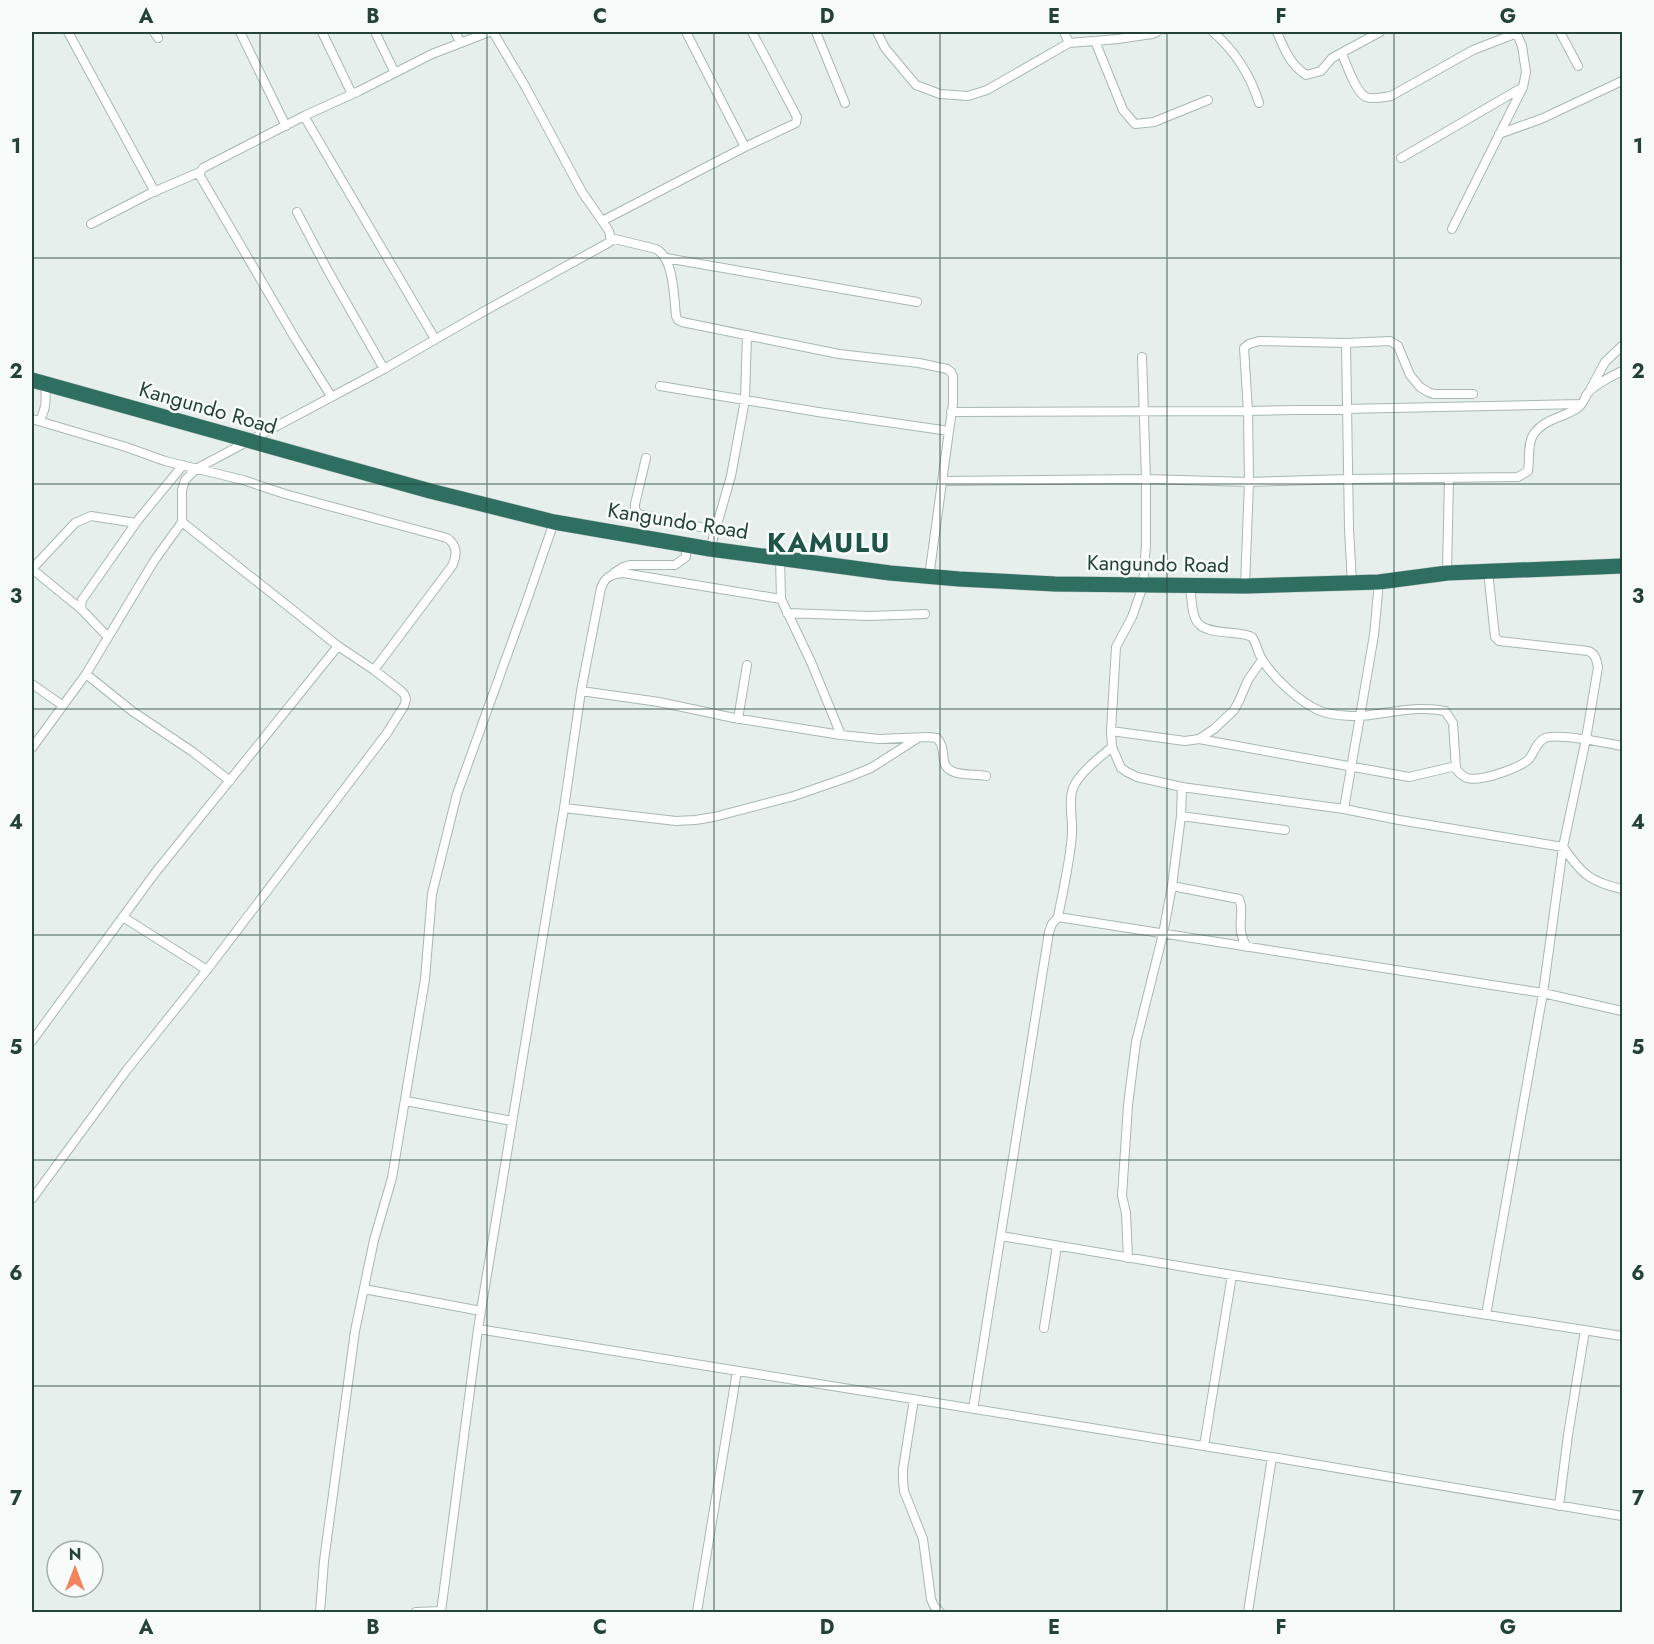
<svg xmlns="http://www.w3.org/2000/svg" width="1654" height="1644" font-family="Jost,sans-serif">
  <rect width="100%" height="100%" fill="#e6efeb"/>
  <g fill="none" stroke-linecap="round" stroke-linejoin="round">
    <defs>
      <path id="street" d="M68 32 155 192
        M154 32 158 38
        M240 32 286 126
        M322 32 352 94
        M375 32 395 73
        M455 32 461 43
        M686 32 745 147
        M816 32 845 103
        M877 32 885 48 916 85 940 94 968 96 987 90 1069 43 1118 39 1152 34 1157 32
        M1064 32 1069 43
        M1213 32C1236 52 1250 74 1259 103
        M1277 32C1284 49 1290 64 1306 75L1321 71 1332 58 1380 32
        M1560 32 1578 66
        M1095 41 1123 110 1135 124 1154 122 1208 100
        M1342 54C1346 63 1356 93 1366 97 1373 100 1384 97 1391 96L1473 50 1517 33
        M304 116 435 339
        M1499 134 1541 119 1622 81
        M1401 158 1523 87
        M297 212 327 269 384 369
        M602 221 745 147 796 123 797 117 752 32
        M91 224 151 193 200 172
        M1452 229 1523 87 1526 72 1522 46 1516 32
        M611 238 656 249C674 258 674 298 676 316L678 320 682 322 839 354 919 363 947 369 951 372 953 376V404L949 431
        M666 258 917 302
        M1346 343 1349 529 1352 583
        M660 386 818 412 949 431 929 577
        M1591 388 1605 362 1622 346
        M331 396 296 340 200 176V172L203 168 304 116 359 91 432 54 489 32
        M951 412 1248 411 1580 404
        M32 419 126 447 165 461 243 480 285 494 447 538C458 546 457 555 452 566L374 670
        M39 421C47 409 46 397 45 384
        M646 458 635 504V509L638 514 715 530
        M942 481 1146 479 1249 482 1348 479 1518 477 1528 471C1530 459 1527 446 1533 435 1546 416 1567 418 1580 406 1584 402 1585 398 1587 394 1595 384 1612 376 1622 371
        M710 549 731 476 745 400 747 335
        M32 569 75 523 91 516 136 523
        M32 569 81 609
        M614 573 623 567 630 565H675L686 557V551L683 544
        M1447 573 1449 478
        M1190 586C1194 624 1192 630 1233 633 1240 634 1245 634 1252 637 1257 644 1258 654 1263 661 1274 678 1300 702 1318 710 1334 717 1361 717 1377 714 1400 711 1422 706 1445 711L1453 723 1456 769C1459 773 1462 776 1467 778 1480 782 1517 769 1528 760 1534 754 1536 742 1545 738 1558 733 1607 743 1622 746
        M1245 586 1249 482 1248 411 1244 348 1249 344 1259 341 1346 343 1390 341 1398 346 1410 375 1420 387 1428 392 1434 394H1473
        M781 599 811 662 841 735
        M787 613 869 616 925 614
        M108 637 81 609 82 600 138 520 183 465
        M86 674 132 711 193 752 230 781
        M32 684 62 705
        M581 691 659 702 734 718 841 735 879 739 928 737 937 738C944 747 942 750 944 761 947 778 973 773 986 776
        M738 719 747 665
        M1111 731 1185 741 1199 739 1214 729 1234 710 1239 701 1248 680 1262 660
        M1199 739 1409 777 1456 766
        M32 748 86 674 154 561 182 522V490L185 480 196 469 384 369 481 313 608 243 611 241 609 231 582 192 525 86 493 32
        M1182 787 1344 809 1399 820 1563 847C1582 874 1590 882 1622 889
        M564 808 676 821 695 820 714 817 794 796 846 778 871 768 918 738
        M1344 809 1374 635 1379 582
        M1181 816 1285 830
        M1172 886 1239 899C1246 914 1234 927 1247 947
        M123 917 207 970
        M1058 917C1063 890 1070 862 1072 834 1073 819 1068 802 1073 788 1079 773 1100 757 1112 747
        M32 1041 155 873 338 646
        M406 1101 512 1121
        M32 1199 126 1071 210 966 387 733 404 706 406 699 404 694 400 690 374 670 338 646 182 522
        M1001 1236 1232 1275 1622 1336
        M1128 1258 1126 1213 1122 1196 1128 1105 1136 1042 1163 934 1172 886 1181 816 1182 787 1137 777 1127 772 1121 768 1112 747 1111 731 1116 647 1132 617 1143 586 1146 545V479L1142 357
        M364 1289 481 1311
        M1486 1315 1543 993 1563 847 1586 739 1598 667C1596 659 1596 654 1588 651L1499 641 1495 637 1488 571
        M1044 1328 1057 1246
        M478 1329 1272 1457 1622 1516
        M914 1399 903 1469V1480L904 1491 923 1539 931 1599 934 1606 940 1612
        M973 1409 1049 932 1052 924 1058 917 1543 993 1622 1011
        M1204 1446 1232 1275
        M1559 1506 1568 1435 1585 1330
        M320 1612 324 1561 355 1331 374 1240 392 1178 425 979 432 894 457 794 526 603 554 522
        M416 1612 441 1611
        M441 1612 478 1329 564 808 581 691 601 588C605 577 611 574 623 573L781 599 780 558
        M697 1612 737 1371
        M1248 1612 1272 1457"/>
      <path id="highway" d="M32 380 430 491 554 522 710 549 890 573 959 579 1055 584 1245 586 1379 582 1447 573 1622 566"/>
    </defs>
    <use href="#street" stroke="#a8b8b2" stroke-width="10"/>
    <use href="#highway" stroke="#c2cac8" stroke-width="16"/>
    <use href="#street" stroke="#fff" stroke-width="8"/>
    <use href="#highway" stroke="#2f6f62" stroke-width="15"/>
  </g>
  <path fill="none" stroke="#24423a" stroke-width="1.5" stroke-opacity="0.55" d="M260 32V1612M487 32V1612M714 32V1612M940 32V1612M1167 32V1612M1394 32V1612M32 258H1622M32 484H1622M32 709H1622M32 935H1622M32 1160H1622M32 1386H1622"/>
  <g text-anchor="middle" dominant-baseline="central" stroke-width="5" stroke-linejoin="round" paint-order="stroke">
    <g font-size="21" fill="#24423a" stroke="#f7fbf9">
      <text transform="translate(208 408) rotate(16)">Kangundo Road</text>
      <text transform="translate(678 521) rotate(9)">Kangundo Road</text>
      <text transform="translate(1158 564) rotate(1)">Kangundo Road</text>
    </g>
    <g font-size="27" font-weight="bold" letter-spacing="1.5" fill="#1f5548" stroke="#f7fbf9">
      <text x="829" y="542">KAMULU</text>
    </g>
  </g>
  <rect width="1654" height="1644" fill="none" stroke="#f7fbf9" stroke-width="66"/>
  <g transform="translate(75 1569)"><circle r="28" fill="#f7fbf9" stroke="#a3b1ad" stroke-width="1.5"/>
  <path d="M0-4.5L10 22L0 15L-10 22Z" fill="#f4845f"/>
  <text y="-9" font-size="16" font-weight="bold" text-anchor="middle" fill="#24423a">N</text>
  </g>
  <rect x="33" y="33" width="1588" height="1578" fill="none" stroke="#24423a" stroke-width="2"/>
  <g font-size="20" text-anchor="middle" font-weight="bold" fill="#24423a">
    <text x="146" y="23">A</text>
    <text x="373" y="23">B</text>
    <text x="600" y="23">C</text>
    <text x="827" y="23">D</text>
    <text x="1054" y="23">E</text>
    <text x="1281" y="23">F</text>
    <text x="1508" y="23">G</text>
    <text x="16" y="153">1</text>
    <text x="1638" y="153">1</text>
    <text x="16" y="378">2</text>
    <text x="1638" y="378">2</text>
    <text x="16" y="603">3</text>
    <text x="1638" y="603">3</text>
    <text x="16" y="829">4</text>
    <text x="1638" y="829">4</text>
    <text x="16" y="1054">5</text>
    <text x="1638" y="1054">5</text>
    <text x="16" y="1280">6</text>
    <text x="1638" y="1280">6</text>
    <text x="16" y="1505">7</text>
    <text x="1638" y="1505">7</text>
    <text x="146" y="1634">A</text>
    <text x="373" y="1634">B</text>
    <text x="600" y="1634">C</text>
    <text x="827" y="1634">D</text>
    <text x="1054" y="1634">E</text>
    <text x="1281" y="1634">F</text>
    <text x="1508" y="1634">G</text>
  </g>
</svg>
